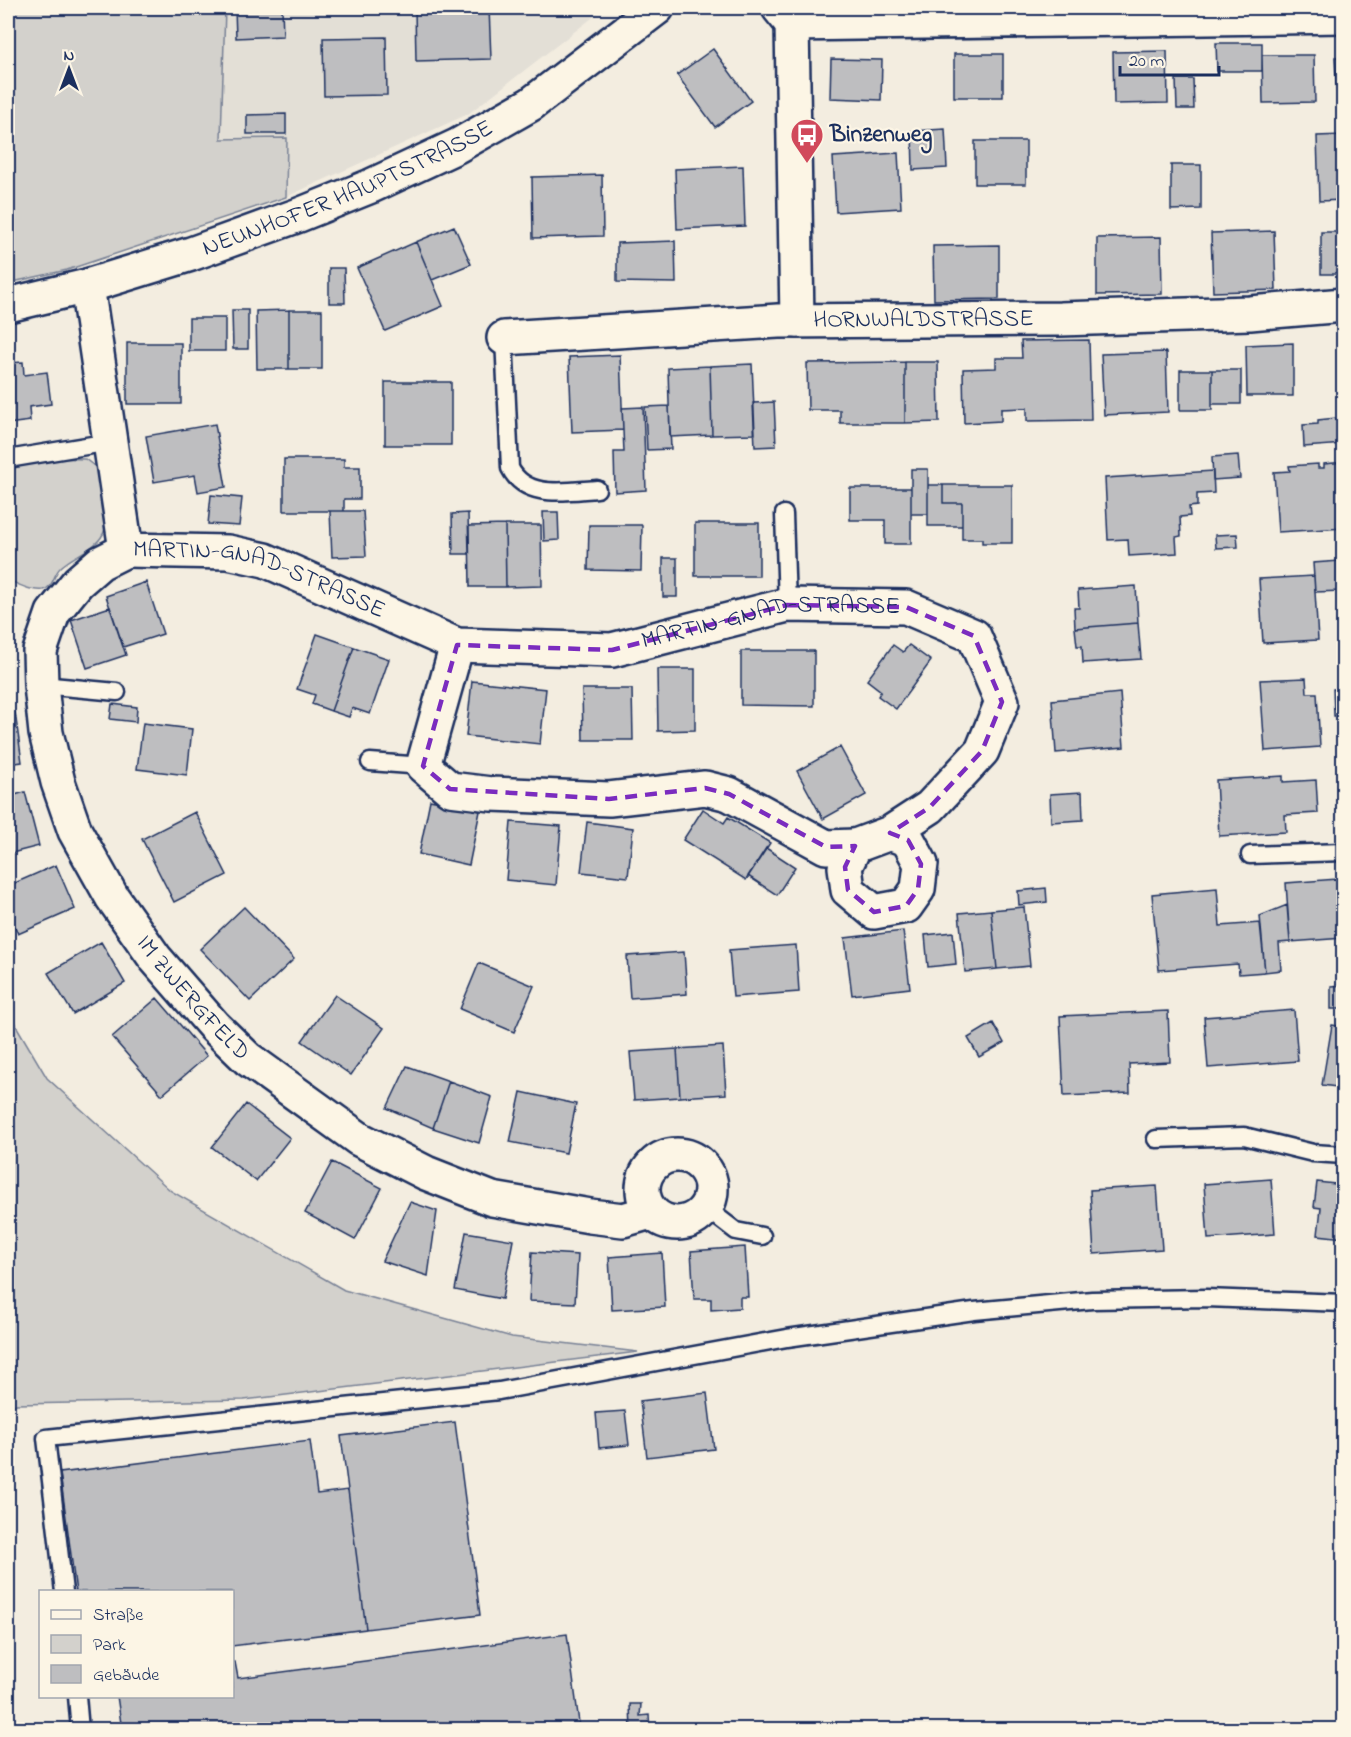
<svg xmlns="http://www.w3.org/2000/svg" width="1351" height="1737" font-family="'Indie Flower',sans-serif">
  <rect width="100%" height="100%" fill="#f3ede0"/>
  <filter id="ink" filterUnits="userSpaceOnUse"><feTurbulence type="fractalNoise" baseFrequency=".0167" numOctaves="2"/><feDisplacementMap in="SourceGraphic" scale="12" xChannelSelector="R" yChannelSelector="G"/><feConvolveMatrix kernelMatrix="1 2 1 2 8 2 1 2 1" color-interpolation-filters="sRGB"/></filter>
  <g filter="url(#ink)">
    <path fill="#e3dfd6" d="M225 8H605L468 114 286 197 287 139H221Z"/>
    <path fill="#d3d1cc" stroke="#778095" stroke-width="1.5" d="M8 8H225L221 139 287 138 286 197 67 270 8 283Z
      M46 458 85 459 98 469C102 489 110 510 105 529 99 550 73 554 60 568 53 575 54 587 43 590 32 592 18 584 8 580V467Z
      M8 1012 47 1078 171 1191 344 1290 512 1337 638 1352 244 1400 16 1404 8 1409Z"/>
    <path fill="#bebec0" stroke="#1b2f5e" stroke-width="1.5" d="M235 8H282L283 36 236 38Z
      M415 8H489L491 59 416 61Z
      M386 37 387 95 324 96 323 38Z
      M1216 43H1262V71H1217Z
      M713 49 751 101 715 127 677 75Z
      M1167 51 1168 103 1114 104 1113 52Z
      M954 54H1003V97H954Z
      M1262 55H1314L1315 102 1263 103Z
      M1335 57H1344V98H1337Z
      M831 59 882 60 881 100 830 98Z
      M1176 79H1193L1194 109H1177Z
      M286 114V134H247V115Z
      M945 129 947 168 913 170 912 131Z
      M1344 135V200L1319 201 1317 136Z
      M975 141H1026V184H975Z
      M898 153 901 208 836 212 833 157Z
      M1171 165H1201V209L1171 210Z
      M743 166 745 226 677 229 675 169Z
      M602 175 603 236 533 238 532 177Z
      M454 226 471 264 432 280 416 242Z
      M1274 231 1276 290 1213 292 1211 233Z
      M1321 232H1344V274H1321Z
      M1161 237 1162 294 1097 295V238Z
      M675 241 676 283 617 282V243Z
      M416 242 443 306 385 331 357 268Z
      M999 245V299L934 300 933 246Z
      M329 268H344L345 303H329Z
      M232 310H248V349H233Z
      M289 310H322V369H289Z
      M289 310V369H257L256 311Z
      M189 318H225V351H189Z
      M1089 340 1091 420 1027 421V408L1001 409V421L964 423 963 369 996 368V358H1022L1021 341Z
      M127 343H181V404H127Z
      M1293 343V396H1247L1246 345Z
      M1166 352 1168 412 1104 415 1101 354Z
      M620 355 623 430 572 432 569 357Z
      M23 362 24 375 47 372 51 404 29 407 30 421 8 424V363Z
      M905 362V423H840V410H808L807 363Z
      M905 362H938L939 422 905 423Z
      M752 364 755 434 712 435 710 366Z
      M710 366 712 435 670 437 668 368Z
      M1180 370H1212V410H1180Z
      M1212 370H1241V404H1212Z
      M385 382H451V445H385Z
      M774 402 776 446 755 447 753 403Z
      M669 406 671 449 647 450 645 407Z
      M643 407 646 490 615 492 614 452H624L622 408Z
      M1336 418 1337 423 1344 422V444L1304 447 1303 425 1318 424V420Z
      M215 424 226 487 198 492 195 475 154 482 146 436Z
      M1238 455 1240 478 1213 480 1212 457Z
      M284 459H344V467H360V499H344V511H284Z
      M1344 462V528L1278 532 1274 472 1290 471 1289 466 1318 464V468H1324V464Z
      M911 469H928V514H911Z
      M1213 471 1214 493 1197 494V506L1189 507 1190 516 1180 517 1181 536 1176 537 1177 553 1129 556 1128 539 1108 540 1105 478Z
      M928 485H943V503H962V526H928Z
      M943 485H1012V543H982V539H962V503H943Z
      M850 488H911V544H885V520H850Z
      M211 495 242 498 239 526 208 524Z
      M330 511H363L366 556 332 557Z
      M543 512H558L559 540 544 541Z
      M468 513 469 554H453L452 514Z
      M695 523H759V576H695Z
      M505 525 506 587H470L469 526Z
      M505 525H541L542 586 506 587Z
      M589 525H642L641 571 588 570Z
      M1237 534 1238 547 1216 548 1215 535Z
      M663 558H677V597H663Z
      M1340 561 1342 591 1315 592 1313 563Z
      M1314 576 1318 640 1263 643 1259 579Z
      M146 582 163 634 123 647 106 596Z
      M1136 586 1138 623 1075 628 1074 608H1079L1078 590Z
      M110 607 126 655 87 668 71 620Z
      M1138 623 1141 659 1083 663 1082 646H1077L1075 628Z
      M317 634 354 647 331 711 312 704 315 695 297 689Z
      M893 645 903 652 909 645 931 661 896 709 878 696 881 691 867 680Z
      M354 647 389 659 370 714 352 708 349 717 331 711Z
      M741 651H814V706L741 705Z
      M657 669H695V730L658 731Z
      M1306 678 1307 693H1317L1320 747 1265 751 1260 680Z
      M472 681 546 689 540 744 466 736Z
      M582 689H632L633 740H583Z
      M1333 689H1344V716H1334Z
      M1120 693 1124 747 1056 753 1052 700Z
      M112 704 137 707 136 722 110 719Z
      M15 712 22 762 8 764V713Z
      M143 723 192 729 187 775 137 769Z
      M840 747 866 795 823 819 797 771Z
      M1283 776V782L1316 780 1318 813 1285 815 1286 832 1219 836 1216 780Z
      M25 792 39 846 8 854V797Z
      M1082 792 1083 820 1051 822 1050 794Z
      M430 800 480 811 469 865 419 854Z
      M703 809 724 823 728 817 770 843 746 880 683 840Z
      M195 812 227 875 174 902 142 839Z
      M511 822 561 826 556 885 506 880Z
      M587 822 633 828 628 877 581 872Z
      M766 848 795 867 777 895 748 876Z
      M56 865 75 909 18 934 8 910V886Z
      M1337 879 1338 883H1344V938L1290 942 1286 883Z
      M1046 888 1047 902 1019 905 1018 891Z
      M1217 888 1220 926 1260 923 1265 972 1239 974 1238 964 1159 970 1152 894Z
      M1287 905 1290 942 1279 943 1281 970 1265 972 1260 916Z
      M244 907 294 959 250 1001 200 949Z
      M1024 907 1030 966 997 969 991 910Z
      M991 910 997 969 965 972 959 913Z
      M903 931 910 988 852 995 845 938Z
      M953 932 956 964 928 967 925 935Z
      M101 942 125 983 73 1014 48 973Z
      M796 945 799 992 733 997 729 950Z
      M684 952 687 994 630 998 627 956Z
      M479 963 534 986 514 1032 460 1009Z
      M1344 985V1009H1331V986Z
      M335 995 384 1028 351 1075 302 1041Z
      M157 998 207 1056 162 1095 112 1037Z
      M1294 1010 1298 1061 1208 1068 1204 1017Z
      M1168 1011 1170 1062 1129 1064 1130 1093 1064 1096 1060 1016Z
      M993 1023 1004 1043 979 1057 968 1038Z
      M1332 1025 1344 1027V1088L1322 1085Z
      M723 1046 726 1094 680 1097 677 1049Z
      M677 1049 680 1097 634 1100 630 1052Z
      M407 1066 449 1081 433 1128 387 1108Z
      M449 1081 492 1097 479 1143 433 1128Z
      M521 1092 576 1104 566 1153 510 1142Z
      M246 1104 290 1138 256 1181 212 1147Z
      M332 1162 382 1188 355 1240 305 1213Z
      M1271 1179 1275 1234 1208 1239 1204 1184Z
      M1317 1182 1344 1185V1238L1318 1235 1321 1208 1314 1207Z
      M1157 1186 1162 1249 1094 1254 1090 1190Z
      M410 1202 437 1211 428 1276 382 1261Z
      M466 1232 513 1240 502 1299 455 1290Z
      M745 1247 748 1297H740V1308L711 1310V1299H694L691 1251Z
      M532 1252 578 1255 575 1303 529 1301Z
      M662 1253 665 1307 612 1310 609 1257Z
      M707 1393 714 1449 647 1457 640 1401Z
      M625 1411 629 1445 599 1448 596 1413Z
      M455 1422 480 1615 366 1629 341 1436Z
      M310 1441 317 1494 348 1490 366 1629 232 1646V1592H76L60 1473Z
      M567 1634 580 1730H122L117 1696H232V1662H235L238 1678Z
      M630 1704H641L640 1716 649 1715 650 1730H631Z"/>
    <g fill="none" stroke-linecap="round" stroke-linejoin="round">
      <defs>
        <path id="service" d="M504 338 510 468C526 500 567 491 597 489
          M14 458 110 442
          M784 514 787 605
          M41 685 117 692
          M370 762 423 766
          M1250 855 1344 852
          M1156 1139 1244 1136 1313 1153 1344 1155
          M706 1208 736 1231 762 1236
          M64 1592 46 1438 499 1391 787 1338 974 1311 1092 1300 1206 1298 1344 1303
          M77 1696 80 1730"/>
        <g id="minor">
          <path d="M779 8 792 24 1344 16"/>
          <path d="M792 24 797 321"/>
          <path id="s1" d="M87 286 126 550 228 552 265 560 457 645 612 650 787 605 906 607 974 636 1002 702 982 751 930 807 890 833 855 846 845 867 848 890 874 912 906 906 918 889 921 864 908 840 890 833"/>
          <path id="s2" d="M504 338 778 321 1060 319 1250 313 1344 305"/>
          <path id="s3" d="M126 550 100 563 78 582 53 613 40 651 41 685 46 733 58 782 75 831 112 897 155 958 214 1026 248 1059 359 1139 426 1173 492 1199 590 1216 623 1220 651 1212"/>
          <path d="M457 645 423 766 450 789 491 794 609 799 705 788 729 794 826 847 855 846"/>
          <circle cx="677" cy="1189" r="34"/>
        </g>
        <g id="tertiary">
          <path id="s4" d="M8 305 87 286 191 254 299 215 371 186 457 146 531 104 657 8"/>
        </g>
      </defs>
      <use href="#service" stroke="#1b2f5e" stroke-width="21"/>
      <use href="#minor" stroke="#1b2f5e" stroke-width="38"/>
      <use href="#tertiary" stroke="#1b2f5e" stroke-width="38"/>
      <use href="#service" stroke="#fcf5e5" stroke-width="16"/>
      <use href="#minor" stroke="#fcf5e5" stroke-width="33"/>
      <use href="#tertiary" stroke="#fcf5e5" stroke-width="33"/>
    </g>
  </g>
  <path fill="none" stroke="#7b2cbf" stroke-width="4.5" stroke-dasharray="12 8" stroke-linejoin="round" d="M787 605 906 607 974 636 1002 702 982 751 930 807 890 833 908 840 921 864 918 889 906 906 874 912 848 890 845 867 855 846 826 847 729 794 705 788 609 799 450 789 423 766 457 645 612 650Z"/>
  <defs>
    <symbol id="bus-pin" viewBox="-11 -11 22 30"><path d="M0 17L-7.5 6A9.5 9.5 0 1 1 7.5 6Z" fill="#d1495b" stroke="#fcf5e5"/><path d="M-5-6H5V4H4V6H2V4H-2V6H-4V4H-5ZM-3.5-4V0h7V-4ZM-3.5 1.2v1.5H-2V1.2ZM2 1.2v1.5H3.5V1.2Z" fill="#fff"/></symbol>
  </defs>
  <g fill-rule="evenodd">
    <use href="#bus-pin" x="788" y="116" width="38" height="52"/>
  </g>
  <g text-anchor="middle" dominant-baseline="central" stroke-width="4.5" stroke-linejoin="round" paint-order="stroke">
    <g font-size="24" font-weight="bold" fill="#1b2f5e" stroke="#fcf5e5" text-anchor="start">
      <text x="830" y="135">Binzenweg</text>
    </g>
    <g font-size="24" fill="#1b2f5e" stroke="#fcf5e5">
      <text stroke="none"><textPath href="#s4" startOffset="360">NEUNHOFER HAUPTSTRASSE</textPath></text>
      <text stroke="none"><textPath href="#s2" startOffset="420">HORNWALDSTRASSE</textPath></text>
      <text stroke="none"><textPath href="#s1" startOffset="405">MARTIN-GNAD-STRASSE</textPath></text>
      <text stroke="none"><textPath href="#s1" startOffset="934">MARTIN-GNAD-STRASSE</textPath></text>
      <text stroke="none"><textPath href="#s3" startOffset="528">IM ZWERGFELD</textPath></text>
    </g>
  </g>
  <rect width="1351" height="1737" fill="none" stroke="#fcf5e5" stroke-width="30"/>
  <rect x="15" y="15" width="1321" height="1707" fill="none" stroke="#1b2f5e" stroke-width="2" filter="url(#ink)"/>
  <rect x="39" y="1590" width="195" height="108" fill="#fcf5e5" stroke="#a2a6af" stroke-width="1.5"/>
  <rect x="51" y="1610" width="30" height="9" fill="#fcf5e5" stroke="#a2a6af" stroke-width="1.5"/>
  <text x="93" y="1620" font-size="18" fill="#1b2f5e">Straße</text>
  <rect x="51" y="1635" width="30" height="18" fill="#d3d1cc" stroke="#a2a6af" stroke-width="1.5"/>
  <text x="93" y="1650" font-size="18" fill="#1b2f5e">Park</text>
  <rect x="51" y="1665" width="30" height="18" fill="#bebec0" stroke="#a2a6af" stroke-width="1.5"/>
  <text x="93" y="1680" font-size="18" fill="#1b2f5e">Gebäude</text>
  <g transform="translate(69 69)" stroke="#fcf5e5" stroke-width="4.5" paint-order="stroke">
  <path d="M0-4.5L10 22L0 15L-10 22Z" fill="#1b2f5e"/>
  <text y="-9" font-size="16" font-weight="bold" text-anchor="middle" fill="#1b2f5e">N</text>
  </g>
  <path d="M1120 66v9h99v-9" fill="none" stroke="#1b2f5e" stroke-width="3"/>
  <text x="1129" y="66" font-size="18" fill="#1b2f5e" stroke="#fcf5e5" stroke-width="4.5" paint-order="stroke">20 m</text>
</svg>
